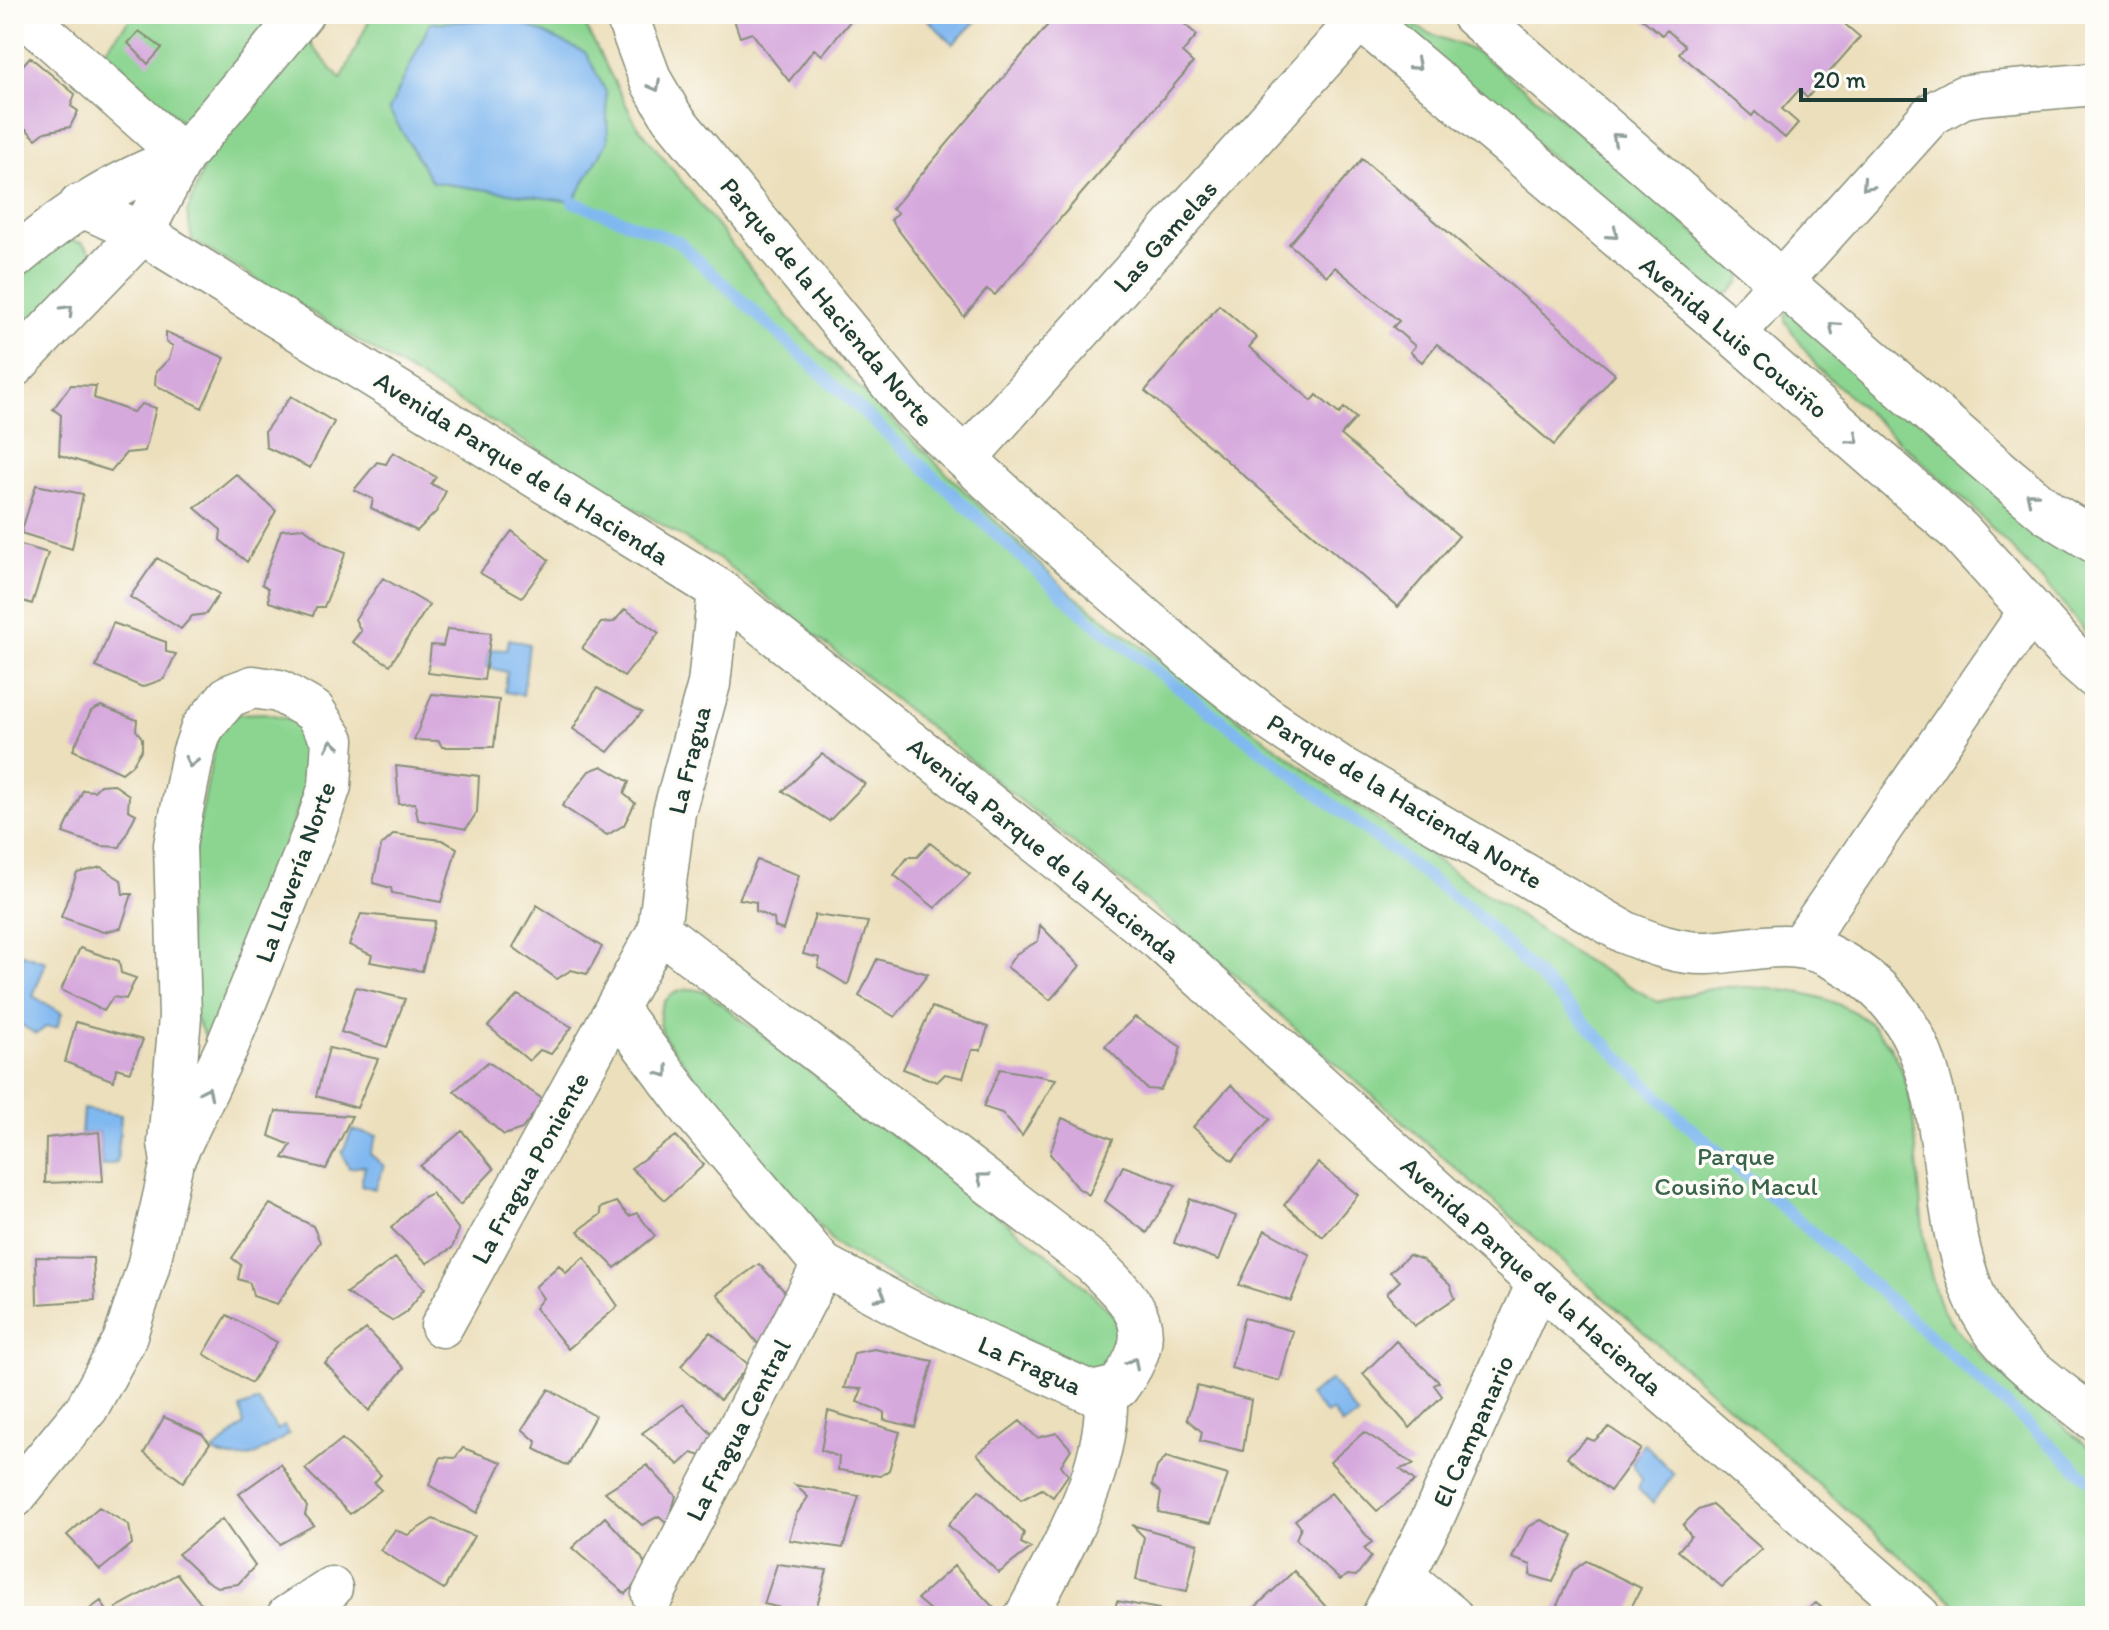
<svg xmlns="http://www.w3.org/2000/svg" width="2109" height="1630" font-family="Itim,sans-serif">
  <rect width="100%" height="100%" fill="#fdfcf7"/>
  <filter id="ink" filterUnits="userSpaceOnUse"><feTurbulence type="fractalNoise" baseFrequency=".0125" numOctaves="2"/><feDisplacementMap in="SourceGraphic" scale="16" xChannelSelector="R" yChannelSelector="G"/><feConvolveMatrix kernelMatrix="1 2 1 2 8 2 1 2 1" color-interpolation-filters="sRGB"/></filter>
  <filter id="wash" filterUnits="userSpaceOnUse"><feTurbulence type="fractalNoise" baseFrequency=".006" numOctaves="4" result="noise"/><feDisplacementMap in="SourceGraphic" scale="32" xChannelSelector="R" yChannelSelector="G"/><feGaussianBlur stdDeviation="1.8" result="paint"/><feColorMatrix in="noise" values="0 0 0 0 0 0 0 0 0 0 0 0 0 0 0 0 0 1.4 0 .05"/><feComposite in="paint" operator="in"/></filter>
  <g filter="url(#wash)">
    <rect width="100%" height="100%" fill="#ecdfbc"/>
    <path fill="#8cd591" stroke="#568962" stroke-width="2" d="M134 14H285L341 80 372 14H584V23L635 122 796 326 1065 589 1328 786 1576 955 1658 1002C1678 997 1697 991 1717 988 1735 985 1754 987 1771 989 1846 995 1898 1025 1911 1104 1921 1169 1917 1239 1939 1302 1953 1342 2059 1422 2095 1452V1616H1969L1192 938 722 561 192 240 187 213 210 149 105 50Z
      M1407 18C1423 38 1460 40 1482 56 1572 124 1656 199 1741 273L1740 282 1729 293 1716 297 1396 25Z
      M69 240 82 243 92 253V266L14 342V285L47 252Z
      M1786 306 2095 561V644L2054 593 1970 505 1817 367 1785 321Z
      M265 713 293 720 313 735 314 765 218 1026 206 1038 193 1014 186 894 218 729 239 714Z
      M692 989 706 992 1058 1262 1115 1316 1122 1352 1114 1380 913 1290 835 1244 758 1156 666 1040C652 1014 662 991 692 989Z"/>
    <path fill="#80b8f0" stroke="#507a92" stroke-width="2" d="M929 14H983L953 44 926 18Z
      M513 19 586 53 606 92 608 141 573 202 432 182 389 110 430 23Z
      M509 639 529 644 523 695 505 692 507 672 486 667 489 649 507 650Z
      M16 952 46 962 33 996 62 1013 57 1027H46L36 1034 15 1021 23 998 14 988Z
      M83 1109 121 1115 117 1163 102 1166 99 1132 81 1134Z
      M352 1130 377 1136 370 1154 384 1166 375 1189 361 1185 365 1166 349 1168 342 1153Z
      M1331 1380 1358 1416 1342 1425 1332 1411 1326 1414 1309 1396Z
      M258 1401 277 1430 284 1426 289 1434C263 1451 245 1468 213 1452L244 1425 240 1408Z
      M1644 1443 1674 1474 1653 1503 1638 1489 1642 1479 1632 1463Z"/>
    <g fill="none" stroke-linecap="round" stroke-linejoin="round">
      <path stroke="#80b8f0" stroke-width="12" d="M573 202 677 241 1090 620 1475 913 1684 1122 1878 1289 2095 1485"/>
    </g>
    <g id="blocks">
      <path fill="#d6a9dd" d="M732 14H856L822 55 814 49 789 81 752 33 740 37Z
        M1057 14H1173L1197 35 1182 53 1193 63 995 295 987 289 964 317 891 220 898 213 892 209Z
        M1645 14H1833L1860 37 1807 98 1799 90 1782 109 1798 123 1785 138 1755 112 1752 116 1679 53 1685 46 1667 30 1662 35 1641 18Z
        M139 31 162 48 148 64 128 43Z
        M30 57 75 94 71 106 78 111 70 127 45 132 36 139 14 117V75Z
        M1362 159 1615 374 1554 445 1437 344 1422 362 1410 352 1415 346 1393 327 1399 321 1335 267 1327 276 1289 244Z
        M1219 305 1257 338 1249 347 1312 401 1317 395 1339 414 1344 408 1356 418 1341 435 1459 536 1398 607 1145 391Z
        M166 332 225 358 202 408 155 385 156 372 169 359 173 346 166 342Z
        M71 385 96 386 94 398 133 412 142 404 156 408 145 451 126 453 111 471 59 455 61 415 53 409Z
        M291 396 334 422 310 468 266 447 265 431Z
        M393 452 436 477 431 484 446 491 436 512 417 531 371 508 373 499 354 490 377 462 386 464Z
        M236 474 276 511 247 562 220 540 221 530 195 508Z
        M36 485 83 494 72 549 21 533Z
        M304 528 325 544 346 552 324 607H316L313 616 269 602 268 588 262 584 281 530Z
        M512 531 549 560 522 597 480 573Z
        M14 543 48 553 32 604 14 598Z
        M157 558 219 594 206 614 192 616 181 629 130 597Z
        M383 578 429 605 390 665 352 642 361 631 355 619Z
        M625 609 659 633 624 677 582 648 601 623 614 622Z
        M113 623 166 642V652L176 654 164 679 142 687 96 667Z
        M447 629 491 633 484 680 428 673 431 645 443 646Z
        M597 688 642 712 608 752 573 729Z
        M432 694 499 700 494 747H442L439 741 414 740Z
        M101 706 137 720 136 730 142 738V749L132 765 122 773 73 750 91 711Z
        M822 754 865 784 829 821 783 791Z
        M396 766 479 776 477 812 466 829 418 820 415 803 399 804Z
        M602 766 629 782 624 794 635 803 624 825 607 835 562 806 589 771Z
        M113 784 129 795 128 810 136 814 120 847 101 846 63 833 83 790 94 791 100 785Z
        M394 834 442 840 457 848 441 902 392 893 391 888 373 883 381 846Z
        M930 843 970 874 935 908 894 875 908 857H917Z
        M757 860 799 875 783 930 775 927 774 919 756 911V902L739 899Z
        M101 867 121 880 123 894H132L121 928 103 932 61 917 77 873Z
        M537 905 602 947 587 974 571 970 557 979 513 947Z
        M361 914 435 921 422 971 370 962 372 955 349 945Z
        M815 915 868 922 848 985 818 967 820 958 803 954Z
        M1040 925 1080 966 1050 1000 1007 967 1016 954 1038 941Z
        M80 948 119 961 121 973 136 978 126 999 113 997 104 1011 61 990Z
        M877 959 928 974 895 1017 859 996Z
        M356 987 405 999 387 1047 341 1032Z
        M518 995 572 1027 551 1054 540 1050 529 1061 488 1026Z
        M932 1007 988 1027 981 1050H972L963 1078 945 1074 937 1082 903 1069Z
        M1135 1017 1181 1047 1176 1065 1160 1090 1147 1089 1105 1046Z
        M76 1022 143 1040 130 1072 116 1068 114 1081 65 1062Z
        M329 1048 378 1059 357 1108 316 1096Z
        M488 1062 544 1100 522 1129 504 1135 454 1091Z
        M1000 1069 1056 1079 1022 1136 1002 1113 983 1107Z
        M1231 1085 1270 1119 1232 1161 1193 1127Z
        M276 1111 352 1116 326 1169 283 1158 291 1145 269 1136Z
        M1062 1118 1113 1139 1089 1195 1078 1188 1050 1154Z
        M462 1131 494 1169 460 1205 420 1166Z
        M99 1132 103 1181 45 1183 46 1138Z
        M676 1136 704 1165 665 1200 631 1168Z
        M1318 1163 1358 1195 1323 1237 1284 1205Z
        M1123 1166 1176 1185 1147 1233 1105 1201Z
        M432 1193 459 1230 452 1248 427 1263 391 1228 421 1198Z
        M1190 1199 1236 1216 1219 1260 1174 1243Z
        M616 1202 629 1216 637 1213 655 1236 615 1268 578 1231 601 1214 600 1208Z
        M270 1204 313 1226 320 1242 277 1304 253 1296 250 1283 238 1279 241 1265 232 1258Z
        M1265 1230 1310 1255 1291 1301 1239 1285Z
        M1409 1255 1423 1260 1450 1285 1455 1298 1414 1326 1387 1293 1400 1281 1390 1272Z
        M36 1257 93 1258 95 1300 37 1304Z
        M584 1257 618 1306 568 1349 535 1308 543 1298 535 1287 559 1265 566 1273Z
        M395 1258 425 1288 406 1312 392 1321 346 1293Z
        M759 1264 788 1295 780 1322 758 1344 717 1294Z
        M227 1315 277 1342 251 1383 204 1354Z
        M1244 1318 1293 1331 1280 1381 1231 1368Z
        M366 1329 404 1368 369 1411 325 1363Z
        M710 1332 749 1365 720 1400 681 1366Z
        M1396 1341 1439 1382 1434 1385 1442 1396 1410 1428 1363 1374Z
        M874 1349 933 1361 915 1427 884 1420V1412L857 1402 862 1389 844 1388 854 1353Z
        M1197 1386 1251 1400 1243 1451 1200 1441 1202 1432 1187 1419Z
        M549 1389 595 1416 568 1466 535 1449 537 1442 522 1429Z
        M683 1404 720 1443 705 1457 692 1453 679 1465 642 1433Z
        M828 1411 900 1432 889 1470 880 1476 838 1470 839 1457 821 1450Z
        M164 1417 202 1434 210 1443 183 1482 144 1453Z
        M1020 1421 1037 1438 1057 1433 1071 1449 1061 1465 1068 1475 1053 1497 1042 1489 1021 1500 977 1454Z
        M1609 1427 1641 1449 1610 1491 1567 1457 1587 1438 1594 1441Z
        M1364 1432 1414 1464 1400 1469 1415 1481 1377 1511 1330 1462Z
        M342 1439 381 1475 374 1483 381 1490 350 1514 305 1469Z
        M463 1448 502 1462 477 1513 429 1485 441 1457 455 1458Z
        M1166 1457 1228 1475 1211 1523 1158 1512 1161 1493 1152 1485 1157 1467Z
        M281 1464 307 1507 305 1515 314 1525 280 1544 239 1494Z
        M647 1465 676 1496 668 1524 659 1516 642 1525 605 1492Z
        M795 1485 859 1496 843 1548 789 1540 796 1515 808 1497Z
        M979 1490 1024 1533 1021 1543 1031 1548 999 1573 948 1525Z
        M1331 1493 1372 1542 1364 1548 1371 1557 1356 1576 1348 1575 1340 1580 1296 1539 1301 1527 1295 1520Z
        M1712 1505 1762 1549 1722 1587 1678 1551 1691 1536 1683 1525 1698 1510Z
        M99 1507 129 1525 132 1544 100 1570 67 1535Z
        M605 1517 642 1558 648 1572 625 1594 572 1548Z
        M222 1519 255 1566 238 1584 217 1587 205 1580 178 1554Z
        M433 1519 474 1536 444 1589 380 1550 395 1530 408 1535Z
        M1541 1520 1573 1535 1553 1582 1530 1575 1531 1565 1512 1558 1527 1528Z
        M1132 1525 1198 1544 1187 1591 1136 1580 1144 1537Z
        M1586 1561 1641 1588 1627 1616H1552L1573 1571Z
        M777 1564 827 1570 814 1616 764 1604Z
        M954 1566 996 1610 991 1616H937L917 1599Z
        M1294 1571 1334 1616H1252L1249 1613Z
        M177 1574 211 1616H122L116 1608Z
        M101 1601 110 1616H80Z
        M1117 1601 1159 1609 1158 1616H1113Z
        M1816 1603 1832 1616H1799L1807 1609Z"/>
    </g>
  </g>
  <g filter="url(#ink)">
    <use href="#blocks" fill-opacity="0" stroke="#868e78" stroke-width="2"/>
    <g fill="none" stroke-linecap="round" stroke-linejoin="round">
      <defs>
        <path id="minor" d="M23 14 183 156
          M626 14 651 81 672 117 911 408 1051 538 1194 661 1267 718 1343 769 1626 933C1653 944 1678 954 1708 953 1748 951 1788 937 1827 955 1978 1026 1919 1191 1982 1312 2005 1356 2058 1389 2095 1420
          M80 205 142 233 719 590 1160 940 1538 1283 1919 1616
          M14 258C73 209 111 184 183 156
          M1734 334 1932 114 1963 97 1980 94 2095 84
          M14 366 142 233 183 156 302 14
          M966 458 1364 14
          M1800 946 2031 610
          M617 1010 692 1110 823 1265 909 1311 1092 1393 1118 1387C1161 1329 1138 1307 1093 1263L659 930
          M442 1326 659 930 674 812 709 684 719 590
          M14 1497 87 1408 124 1341 148 1267 172 1162 227 1047 316 827 330 786 333 740 314 711 279 691 253 687 229 696 202 728 193 754 175 845 180 1017 169 1143 172 1162
          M1404 1577 1451 1616
          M653 1595 823 1265
          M288 1616 331 1588
          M1026 1616C1062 1549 1109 1471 1106 1393
          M1383 1616 1432 1520 1538 1283"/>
        <path id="tertiary" d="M1356 14 1734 334 1959 531 2069 653 2095 676
          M1473 14 2001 473 2049 513 2095 541"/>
      </defs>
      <use href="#minor" stroke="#868e78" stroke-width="45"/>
      <use href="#tertiary" stroke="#868e78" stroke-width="47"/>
      <use href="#minor" stroke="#fff" stroke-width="42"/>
      <use href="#tertiary" stroke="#fff" stroke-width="44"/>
    </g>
    <defs><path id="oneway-chevron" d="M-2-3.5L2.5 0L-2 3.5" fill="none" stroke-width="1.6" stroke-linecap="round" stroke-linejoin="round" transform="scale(2)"/></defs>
    <g stroke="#8f9e9a">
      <use href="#oneway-chevron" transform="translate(1416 65) rotate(41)"/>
      <use href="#oneway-chevron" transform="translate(655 86) rotate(62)"/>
      <use href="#oneway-chevron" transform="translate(1617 138) rotate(-139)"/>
      <use href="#oneway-chevron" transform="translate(1867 185) rotate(132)"/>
      <use href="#oneway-chevron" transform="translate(1613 234) rotate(41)"/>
      <use href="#oneway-chevron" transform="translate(68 310) rotate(-46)"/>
      <use href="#oneway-chevron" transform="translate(1834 327) rotate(-139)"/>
      <use href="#oneway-chevron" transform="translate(1854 439) rotate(41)"/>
      <use href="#oneway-chevron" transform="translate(2031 497) rotate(-140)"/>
      <use href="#oneway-chevron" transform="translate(332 745) rotate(-99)"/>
      <use href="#oneway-chevron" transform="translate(191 762) rotate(104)"/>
      <use href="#oneway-chevron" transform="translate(664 1072) rotate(53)"/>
      <use href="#oneway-chevron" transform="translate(207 1092) rotate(-65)"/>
      <use href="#oneway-chevron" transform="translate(982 1178) rotate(-143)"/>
      <use href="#oneway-chevron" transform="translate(881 1296) rotate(28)"/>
      <use href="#oneway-chevron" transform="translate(1133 1363) rotate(-62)"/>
    </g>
  </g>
  <g text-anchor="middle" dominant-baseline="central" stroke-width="7" stroke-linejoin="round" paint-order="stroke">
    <g font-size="26" fill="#1f3d34" stroke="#fdfcf7">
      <text transform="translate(1165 236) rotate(-48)">Las Gamelas</text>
      <text transform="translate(827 302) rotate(50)">Parque de la Hacienda Norte</text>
      <text transform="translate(1734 337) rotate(40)">Avenida Luis Cousiño</text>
      <text transform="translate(522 468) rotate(32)">Avenida Parque de la Hacienda</text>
      <text transform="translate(689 760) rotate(-76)">La Fragua</text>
      <text transform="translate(1405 801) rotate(31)">Parque de la Hacienda Norte</text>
      <text transform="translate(1044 850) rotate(39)">Avenida Parque de la Hacienda</text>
      <text transform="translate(295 872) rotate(-70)">La Llavería Norte</text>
      <text transform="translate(530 1168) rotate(-61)">La Fragua Poniente</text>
      <text transform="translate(1532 1276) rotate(42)">Avenida Parque de la Hacienda</text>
      <text transform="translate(1030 1365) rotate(24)">La Fragua</text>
      <text transform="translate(738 1430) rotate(-63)">La Fragua Central</text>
      <text transform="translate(1473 1431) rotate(-66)">El Campanario</text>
    </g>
    <g font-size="26" fill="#3a634b" stroke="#fdfcf7">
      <text x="1736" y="1156">Parque<tspan x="1736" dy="30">Cousiño Macul</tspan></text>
    </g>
  </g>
  <rect width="2109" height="1630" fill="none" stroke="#fdfcf7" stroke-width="48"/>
  <path d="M1801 88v12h124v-12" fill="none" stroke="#1f3d34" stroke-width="4"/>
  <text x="1813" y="88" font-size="24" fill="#1f3d34" stroke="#fdfcf7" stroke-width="6" paint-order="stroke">20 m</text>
</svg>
